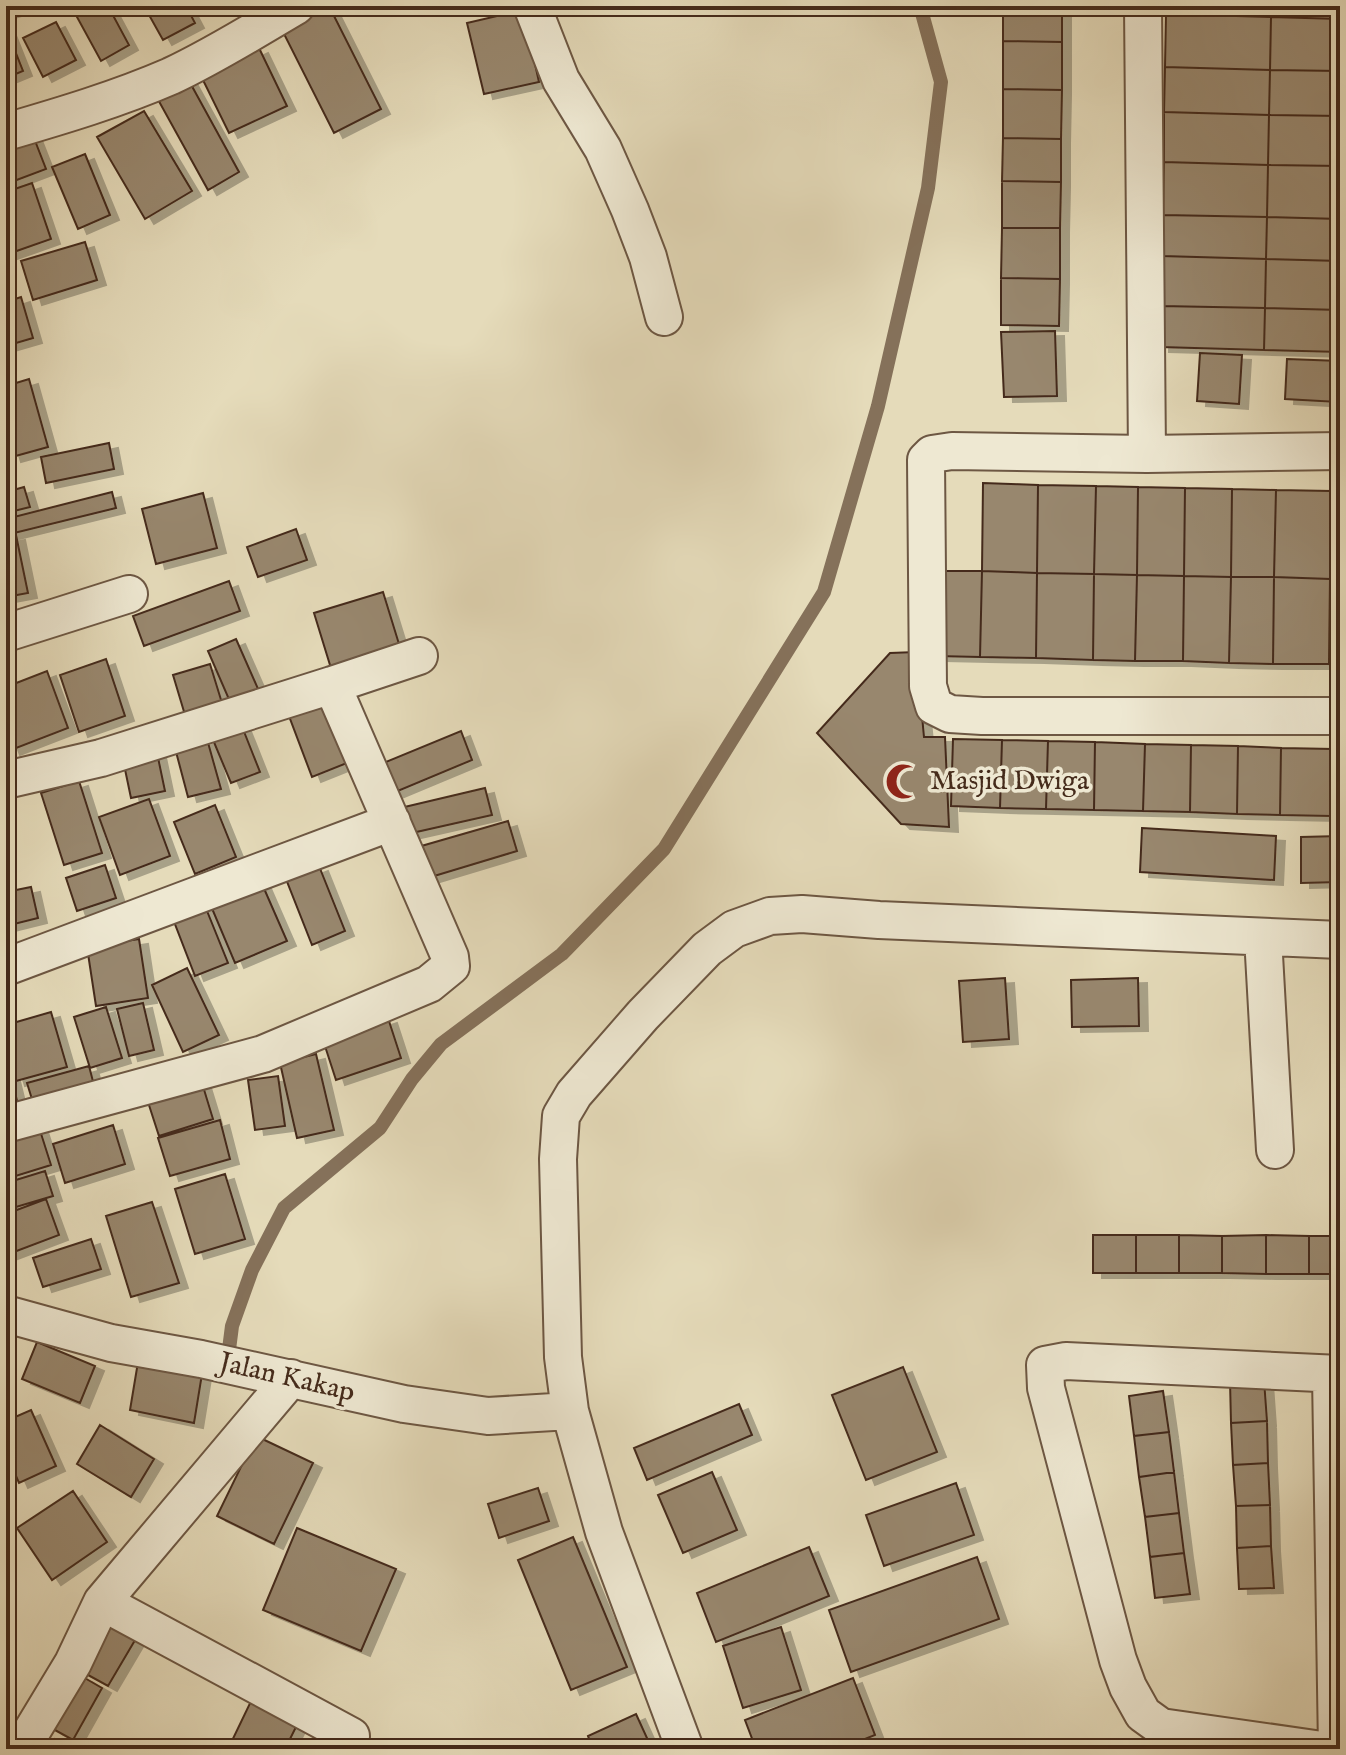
<svg xmlns="http://www.w3.org/2000/svg" width="1346" height="1755" font-family="'IM FELL English',serif">
  <defs>
    <filter id="shadow"><feDropShadow dx="9" dy="5" stdDeviation="0" flood-color="#0004"/></filter>
  </defs>
  <rect width="100%" height="100%" fill="#e5dbba"/>
  <filter id="stains"><feTurbulence type="fractalNoise" baseFrequency=".0025" numOctaves="4"/><feColorMatrix values="0 0 0 0 .2 0 0 0 0 .09 0 0 0 0 .02 0 0 0 .5 -.17"/></filter>
  <radialGradient id="worn" r=".72"><stop offset=".6" stop-color="#630" stop-opacity="0"/><stop offset="1" stop-color="#630" stop-opacity=".3"/></radialGradient>
  <g fill="none" stroke-linecap="round" stroke-linejoin="round">
    <path stroke="#85715a" stroke-width="14" d="M227 1365 232 1326 252 1270 284 1208 380 1128 412 1079 441 1044 562 954 664 849 824 592 878 406 928 188 941 82 920 6"/>
  </g>
  <path fill="#98876e" stroke="#452b1b" stroke-width="2" filter="url(#shadow)" d="M6 6H30L6 13Z
    M71 6H108L129 45 101 61Z
    M144 6H186L195 23 163 40Z
    M310 6H329L381 109 334 133 278 22Z
    M1003 6H1062V42L1003 41Z
    M1166 6H1271V17L1166 14Z
    M1271 6H1340V19L1271 17Z
    M523 10 539 82 484 94 467 23Z
    M1166 14 1271 17 1270 70 1165 67Z
    M1271 17 1340 19V71L1270 70Z
    M56 22 76 60 43 77 23 38Z
    M6 28 23 71 6 78Z
    M1003 41 1062 42V90L1003 89Z
    M259 48 287 106 229 133 201 76Z
    M1165 67 1270 70 1269 115 1164 112Z
    M1270 70 1340 71V116L1269 115Z
    M188 79 239 172 208 190 156 96Z
    M1003 89 1062 90 1061 139 1003 138Z
    M144 111 192 191 145 219 97 137Z
    M1164 112 1269 115 1268 165 1164 162Z
    M1269 115 1340 116V166L1268 165Z
    M32 133 46 169 6 184V143Z
    M1003 138 1061 139V182L1002 181Z
    M85 154 110 215 78 229 52 167Z
    M1164 162 1268 165 1267 217 1163 215Z
    M1268 165 1340 166V219L1267 217Z
    M1002 181 1061 182 1060 228H1002Z
    M32 183 51 239 8 254 6 192Z
    M1163 215 1267 217 1266 259 1162 256Z
    M1267 217 1340 219V261L1266 259Z
    M1002 228H1060V279L1001 278Z
    M85 242 97 280 33 300 21 261Z
    M1162 256 1266 259 1265 308 1161 306Z
    M1266 259 1340 261V310L1265 308Z
    M1001 278 1060 279 1059 326 1001 325Z
    M21 297 33 338 6 346V302Z
    M1161 306 1265 308 1264 350 1160 347Z
    M1265 308 1340 310V352L1264 350Z
    M1055 331 1057 396 1004 397 1001 332Z
    M1200 353 1242 355 1239 404 1197 401Z
    M1287 359 1340 361 1338 402 1285 399Z
    M29 379 48 447 12 457 6 437V386Z
    M109 443 114 469 46 483 41 457Z
    M983 483 1038 485 1037 573 982 571Z
    M1038 485 1096 486 1094 574 1037 573Z
    M1096 486 1138 487 1137 575 1094 574Z
    M24 487 30 507 6 513V492Z
    M1138 487 1185 488 1184 576 1137 575Z
    M1185 488 1232 489 1231 577 1184 576Z
    M1232 489 1276 490 1274 577H1231Z
    M1276 490 1331 491 1330 579 1274 577Z
    M1331 491H1340V579H1330Z
    M112 492 116 508 6 535V519Z
    M203 493 217 548 156 564 142 509Z
    M296 529 307 560 258 577 247 547Z
    M16 535 28 593 6 597V537Z
    M938 571H982L980 657 936 656Z
    M982 571 1037 573 1036 658 980 657Z
    M1037 573 1094 574 1093 660 1036 658Z
    M1094 574 1137 575 1135 661 1093 660Z
    M1137 575 1184 576 1183 661H1135Z
    M1184 576 1231 577 1229 663 1183 661Z
    M1231 577H1274L1273 664 1229 663Z
    M1274 577 1330 579 1329 664H1273Z
    M1330 579H1340V665L1329 664Z
    M229 581 240 611 144 646 133 616Z
    M383 592 403 657 334 678 314 613Z
    M236 639 259 691 231 704 208 651Z
    M916 652 924 737H945L949 827 901 824 817 733 890 653Z
    M106 659 125 716 79 732 60 675Z
    M210 664 222 703 185 715 173 675Z
    M47 671 68 728 11 750 6 737V687Z
    M324 703 347 763 312 777 289 716Z
    M241 724 260 772 231 783 211 735Z
    M461 731 472 760 393 793 381 764Z
    M207 739 221 789 188 797 175 748Z
    M953 739 1002 740 1000 808 951 806Z
    M1002 740 1048 741 1046 809 1000 808Z
    M1048 741 1095 742 1094 810 1046 809Z
    M1095 742 1145 744 1143 811 1094 810Z
    M1145 744 1191 745 1190 812 1143 811Z
    M1191 745 1238 746 1237 814 1190 812Z
    M1238 746 1281 748 1280 815 1237 814Z
    M156 748 165 791 131 798 122 755Z
    M1281 748 1333 749 1331 816 1280 815Z
    M1333 749H1340V817L1331 816Z
    M79 781 102 853 64 865 41 793Z
    M485 788 492 815 403 835 396 809Z
    M149 799 170 856 120 875 99 817Z
    M215 805 236 857 195 874 174 822Z
    M508 821 517 851 421 880 411 849Z
    M1142 828 1276 836 1274 880 1140 872Z
    M1340 836V882L1301 883V837Z
    M105 865 116 898 77 911 66 878Z
    M319 866 345 931 312 945 286 879Z
    M259 877 287 941 235 963 208 899Z
    M31 887 38 918 6 926V892Z
    M205 906 228 963 195 976 173 919Z
    M139 939 148 998 96 1006 87 947Z
    M187 968 219 1035 183 1052 152 985Z
    M1005 978 1009 1039 963 1042 959 981Z
    M1138 978 1139 1026 1072 1027 1071 980Z
    M143 1003 154 1050 129 1056 117 1009Z
    M106 1007 122 1058 90 1068 74 1017Z
    M51 1012 67 1067 16 1081 6 1048V1025Z
    M388 1018 401 1058 336 1080 323 1040Z
    M316 1054 334 1130 297 1138 280 1063Z
    M8 1064 19 1109 6 1112V1065Z
    M89 1066 96 1093 35 1109 27 1083Z
    M278 1076 285 1126 255 1130 248 1080Z
    M202 1083 213 1119 159 1136 147 1099Z
    M220 1120 230 1159 170 1176 158 1138Z
    M37 1121 51 1165 6 1179V1131Z
    M113 1125 125 1164 65 1183 53 1144Z
    M45 1171 53 1196 6 1210V1183Z
    M225 1174 245 1239 195 1254 175 1189Z
    M46 1199 59 1235 6 1255V1214Z
    M152 1202 179 1283 131 1297 106 1216Z
    M1093 1235H1136V1273H1093Z
    M1136 1235H1179V1273H1136Z
    M1179 1235 1222 1236V1273H1179Z
    M1266 1235V1274L1222 1273V1236Z
    M1266 1235 1309 1236V1274H1266Z
    M1309 1236H1340V1274H1309Z
    M91 1239 101 1269 43 1287 33 1258Z
    M37 1342 95 1366 80 1403 22 1379Z
    M138 1362 202 1374 194 1423 130 1410Z
    M903 1367 937 1452 866 1480 832 1395Z
    M1264 1380 1267 1421 1231 1423 1230 1381Z
    M1163 1391 1169 1432 1134 1436 1129 1396Z
    M739 1404 752 1435 647 1480 634 1448Z
    M31 1410 56 1466 19 1483 6 1453V1421Z
    M1267 1421 1268 1463 1233 1465 1231 1423Z
    M100 1425 154 1459 131 1497 77 1464Z
    M1169 1432 1174 1472 1139 1477 1134 1436Z
    M256 1436 313 1463 274 1544 217 1516Z
    M1268 1463 1270 1505 1236 1506 1233 1465Z
    M712 1472 737 1530 683 1553 658 1495Z
    M1174 1472 1179 1513 1145 1517 1139 1477Z
    M956 1483 974 1535 884 1566 866 1515Z
    M538 1488 549 1521 499 1538 488 1504Z
    M73 1491 107 1542 52 1580 17 1528Z
    M1270 1505 1271 1546 1237 1548 1236 1506Z
    M1179 1513 1184 1553 1150 1557 1145 1517Z
    M297 1528 396 1569 361 1651 263 1610Z
    M573 1537 627 1667 571 1690 518 1560Z
    M1271 1546 1274 1588 1239 1589 1237 1548Z
    M809 1547 829 1596 716 1642 697 1593Z
    M1184 1553 1190 1594 1155 1598 1150 1557Z
    M977 1557 999 1619 851 1672 829 1610Z
    M113 1612 141 1630 108 1686 79 1670Z
    M781 1627 801 1690 743 1708 723 1646Z
    M83 1677 102 1688 73 1740 53 1729Z
    M853 1678 875 1735 840 1749H756L745 1720Z
    M253 1697 299 1721 285 1749H228Z
    M636 1714 652 1749H593L588 1736Z
    M54 1739 61 1749H39Z"/>
  <g fill="none" stroke-linecap="round" stroke-linejoin="round">
    <defs>
      <path id="minor" d="M532 6 561 80 603 149 630 210 648 257 664 317
        M1143 6 1147 454
        M6 132C61 116 118 99 171 76 214 56 255 30 296 6
        M1340 451 1147 454 952 451 932 454 926 460 928 686 934 706 950 714 982 716H1340
        M6 633 129 594
        M332 685 419 656
        M6 780 101 758 332 685 450 957 451 966 429 984 263 1054 6 1124
        M1263 937 1275 1150
        M6 967 392 822
        M6 1314 111 1343 201 1359 404 1404 488 1416 570 1411
        M1331 1375 1337 1749
        M102 1602 351 1736
        M21 1749 73 1663 102 1602 291 1378
        M685 1749 604 1532 570 1411 563 1357 558 1159 561 1116 574 1094 643 1015 707 949 734 929 770 916 802 914 879 920 1340 940
        M1315 1749 1161 1727 1143 1714 1128 1687 1118 1660 1046 1388 1045 1365 1066 1361 1340 1374"/>
    </defs>
    <use href="#minor" stroke="#6d5743" stroke-width="40"/>
    <use href="#minor" stroke="#eee8d2" stroke-width="36"/>
  </g>
  <defs>
    <symbol id="mosque-bare" viewBox="-9 -9 18 18"><path d="M3.5-4.9A6 6 0 1 0 3.5 4.9A5 5 0 1 1 3.5-4.9Z" fill="#8f2418" stroke="#eee8d2" stroke-width="2.5" paint-order="stroke"/></symbol>
  </defs>
  <g fill-rule="evenodd">
    <use href="#mosque-bare" x="878" y="756" width="51" height="51"/>
  </g>
  <g text-anchor="middle" dominant-baseline="central" stroke-width="7" stroke-linejoin="round" paint-order="stroke">
    <g font-size="28" fill="#452b1b" stroke="#eee8d2" text-anchor="start">
      <text x="930" y="781">Masjid Dwiga</text>
    </g>
    <g font-size="28" fill="#452b1b" stroke="#eee8d2">
      <text transform="translate(287 1378) rotate(13)">Jalan Kakap</text>
    </g>
  </g>
  <rect width="1346" height="1755" fill="none" stroke="#e5dbba" stroke-width="32"/>
  <rect x="8" y="8" width="1330" height="1739" fill="none" stroke="#452b1b" stroke-width="4"/>
  <rect x="16" y="16" width="1314" height="1723" fill="none" stroke="#452b1b" stroke-width="2"/>
  <rect width="100%" height="100%" filter="url(#stains)"/>
  <rect width="100%" height="100%" fill="url(#worn)"/>
</svg>
